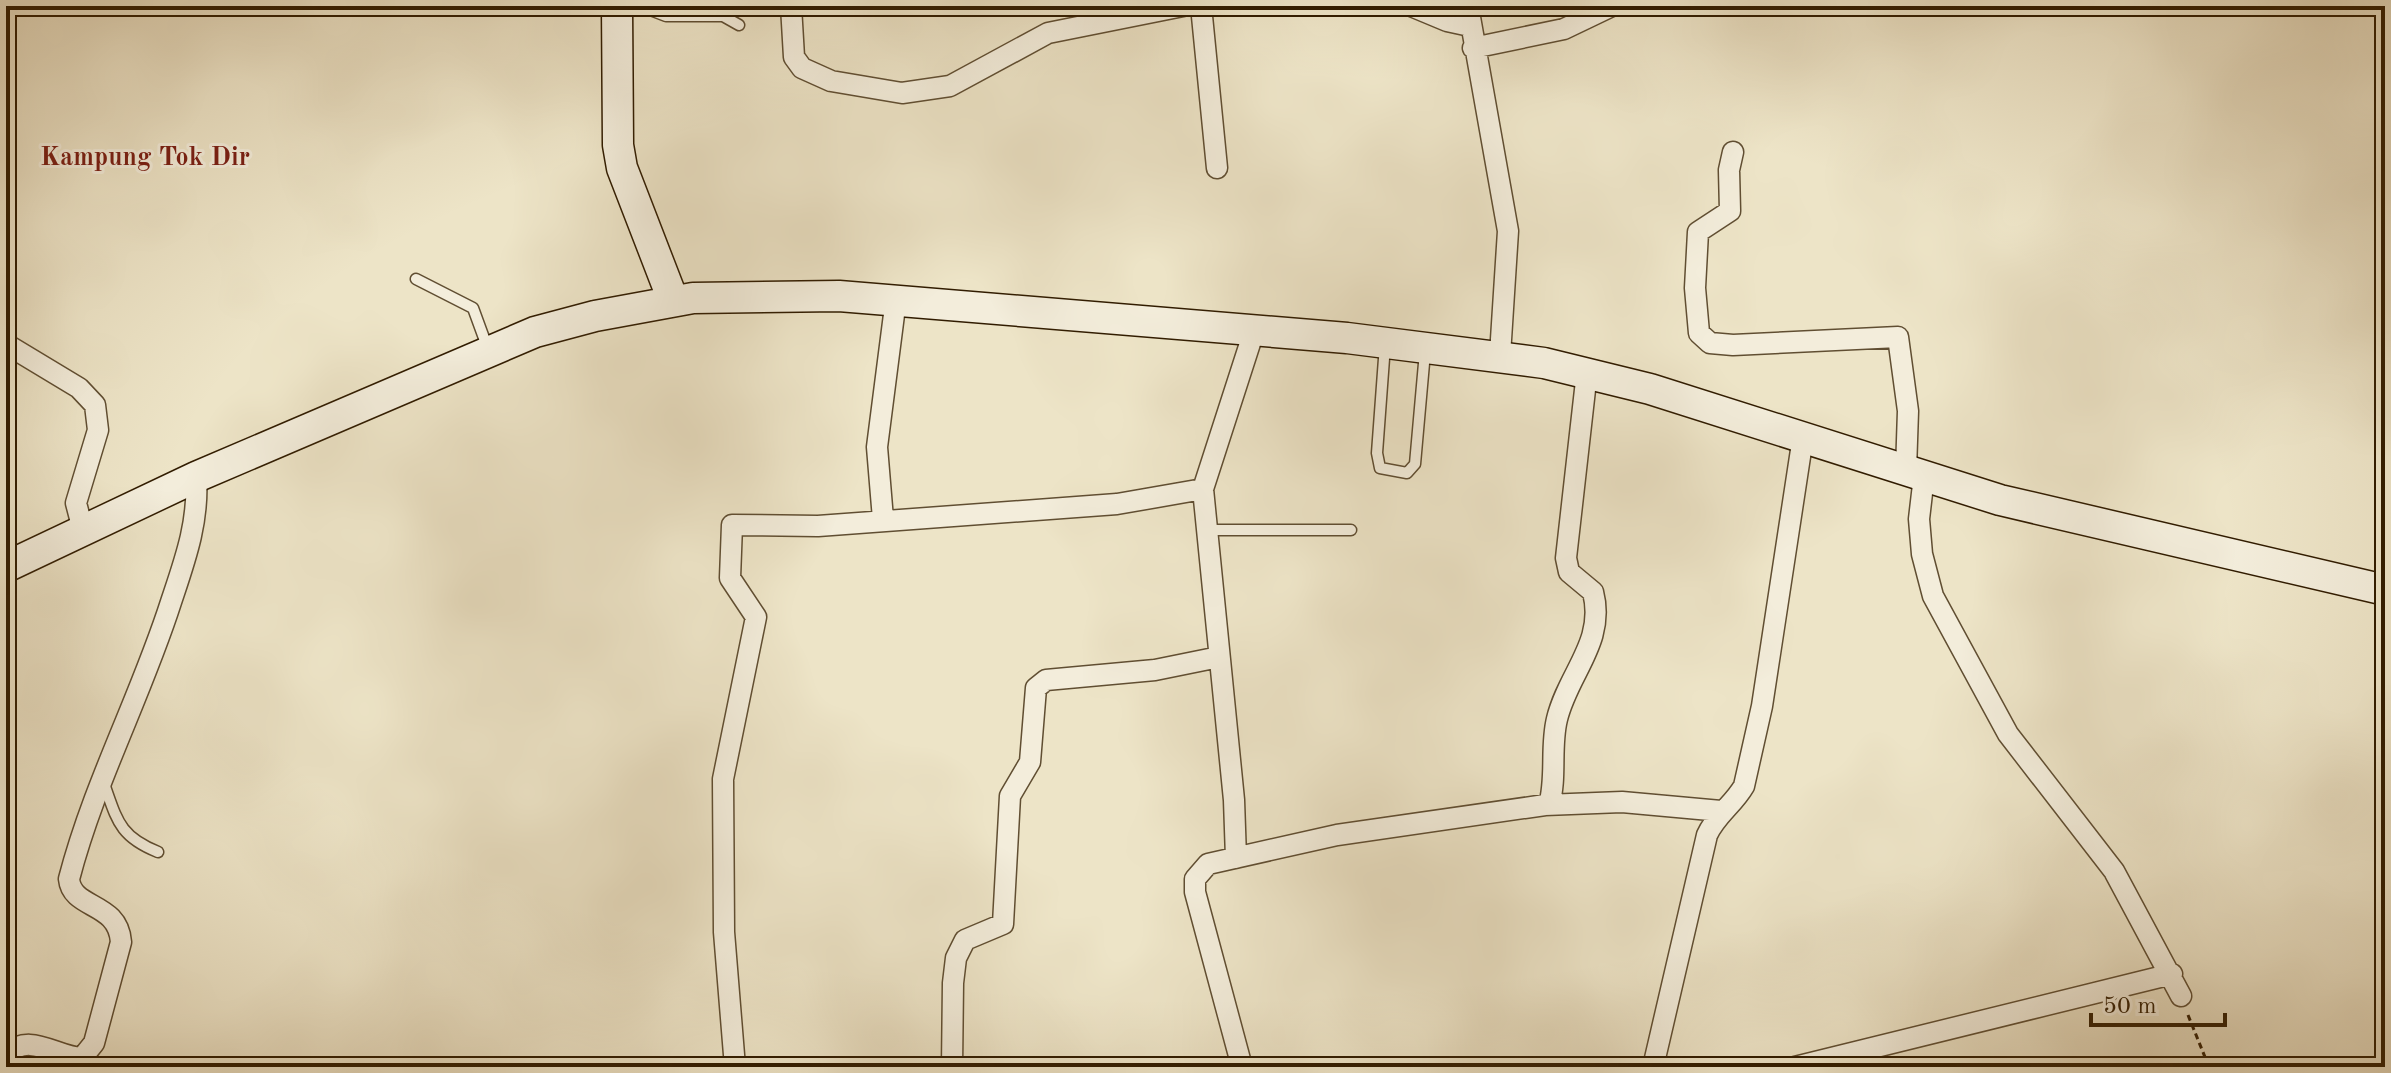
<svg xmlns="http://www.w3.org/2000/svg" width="2391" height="1073" font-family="'Old Standard TT',serif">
  <rect width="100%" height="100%" fill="#ede4c7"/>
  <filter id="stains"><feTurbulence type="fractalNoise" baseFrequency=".0025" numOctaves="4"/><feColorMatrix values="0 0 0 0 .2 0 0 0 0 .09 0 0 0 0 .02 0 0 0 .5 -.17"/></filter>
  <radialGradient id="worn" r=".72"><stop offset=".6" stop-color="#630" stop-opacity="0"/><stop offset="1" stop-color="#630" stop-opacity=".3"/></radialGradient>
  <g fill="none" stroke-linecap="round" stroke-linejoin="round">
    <defs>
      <path id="lane" d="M640 6 666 16H723L739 25
        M416 279 473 308 488 349
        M1385 345 1377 453 1380 468 1407 473 1415 464 1425 352
        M1206 530H1351
        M103 781C117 819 118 836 158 852"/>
      <path id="street" d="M791 6 794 57 802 68 831 81 902 93 950 86 1048 33 1183 6
        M1201 6 1217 168
        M1411 6 1447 21 1470 26
        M1468 6 1508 231 1500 355
        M1473 48 1564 29 1612 6
        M1733 152 1729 170 1730 211 1698 232 1695 288 1699 333 1710 343 1733 345 1898 337 1908 411 1906 470
        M6 344 79 388 95 405 98 430 76 503 83 530
        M1924 476 1919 519 1922 554 1933 596 2008 734 2114 871 2181 996
        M883 519 877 447 896 299
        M1549 805C1557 777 1550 747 1557 719 1568 673 1606 642 1593 592L1569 572 1566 558 1587 372
        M1236 858 1234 800 1203 489 1254 331
        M6 1055C29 1031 56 1057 82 1058L94 1043 121 942C118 901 72 910 69 879 94 783 141 696 171 602 185 560 199 522 196 477
        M735 1067 724 932 723 779 756 617 730 578 732 525 818 526 1117 504 1203 489
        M952 1067 953 983 956 958 965 940 1003 924 1010 796 1030 762 1036 688 1046 680 1155 670 1219 657
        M1242 1067 1195 892V879L1208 864 1337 835 1545 805 1622 802 1721 811
        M1653 1067 1707 835C1716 815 1733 805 1744 786L1762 706 1803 437
        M1795 1067 2172 974"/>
      <path id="secondary" d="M617 6 618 145 622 168 673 300
        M6 567 196 477 535 332 595 316 693 298 839 296 1347 338 1544 363 1650 389 2000 500 2385 590"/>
    </defs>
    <use href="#lane" stroke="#604e32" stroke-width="13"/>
    <use href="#street" stroke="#604e32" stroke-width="23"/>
    <use href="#secondary" stroke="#311c00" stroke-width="33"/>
    <path stroke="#311c00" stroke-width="3" stroke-dasharray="6 4" stroke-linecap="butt" d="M2188 1015 2209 1067"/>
    <use href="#lane" stroke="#f3eddb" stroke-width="10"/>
    <use href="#street" stroke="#f3eddb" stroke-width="20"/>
    <use href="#secondary" stroke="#f3eddb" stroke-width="30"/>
  </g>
  <g text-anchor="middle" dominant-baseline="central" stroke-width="6" stroke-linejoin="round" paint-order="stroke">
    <g font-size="26" font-weight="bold" fill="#7a1f14" stroke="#f3eddb">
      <text x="145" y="158">Kampung Tok Dir</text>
    </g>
  </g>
  <rect width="2391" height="1073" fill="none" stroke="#ede4c7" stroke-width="32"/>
  <rect x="8" y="8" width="2375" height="1057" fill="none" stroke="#311c00" stroke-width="4"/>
  <rect x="16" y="16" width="2359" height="1041" fill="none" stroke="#311c00" stroke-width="2"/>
  <path d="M2091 1013v12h134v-12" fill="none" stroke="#311c00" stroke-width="4"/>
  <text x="2103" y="1013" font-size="24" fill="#311c00" stroke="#f3eddb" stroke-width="6" paint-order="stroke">50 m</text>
  <rect width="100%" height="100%" filter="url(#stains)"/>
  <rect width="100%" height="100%" fill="url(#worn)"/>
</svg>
